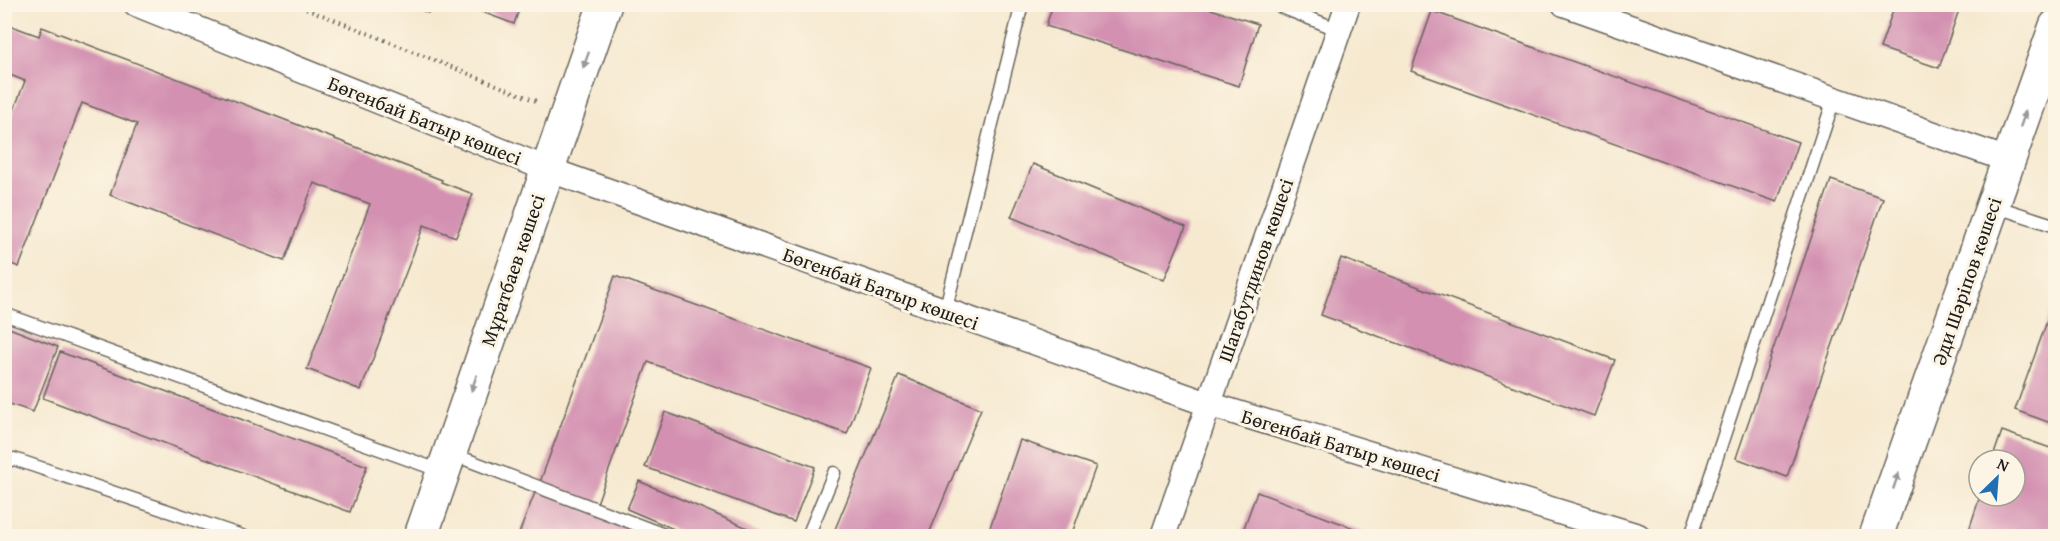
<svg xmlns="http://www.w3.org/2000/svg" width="2060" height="541" font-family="'Gentium Book Plus',serif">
  <rect width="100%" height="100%" fill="#fcf5e5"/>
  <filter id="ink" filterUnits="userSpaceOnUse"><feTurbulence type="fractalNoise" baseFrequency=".0167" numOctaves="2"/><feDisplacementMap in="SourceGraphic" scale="12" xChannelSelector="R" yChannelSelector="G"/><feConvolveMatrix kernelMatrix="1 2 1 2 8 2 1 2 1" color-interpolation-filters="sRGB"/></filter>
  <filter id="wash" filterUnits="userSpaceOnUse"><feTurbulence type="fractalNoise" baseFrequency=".008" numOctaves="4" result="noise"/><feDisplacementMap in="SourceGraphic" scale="24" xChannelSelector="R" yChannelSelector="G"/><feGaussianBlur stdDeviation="1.35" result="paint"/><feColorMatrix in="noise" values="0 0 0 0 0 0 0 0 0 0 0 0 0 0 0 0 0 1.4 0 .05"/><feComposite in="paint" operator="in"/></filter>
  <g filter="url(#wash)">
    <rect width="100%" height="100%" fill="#f6e9d0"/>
    <g id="blocks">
      <path fill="#d390b1" d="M406 4H431L428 13Z
        M461 4H521L514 24Z
        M1053 4H1195L1258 24 1239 86 1046 26Z
        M1895 4H1961L1939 68 1880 48Z
        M1432 11 1798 142 1777 202 1411 71Z
        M9 25 39 36 42 27 442 180 441 182 473 194 456 237 424 225 361 390 307 369 370 204 314 183 284 261 110 195 137 124 82 103 19 267 4 261V136L25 81 5 73V36Z
        M1033 164 1186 227 1164 280 1011 217Z
        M1831 180 1883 198 1787 477 1736 458Z
        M1341 258 1615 360 1594 416 1321 315Z
        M615 276 871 368 847 434 648 362 596 506 539 485Z
        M2055 299H2056V425L2015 410Z
        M4 326 58 347 33 412 4 402Z
        M60 352 367 466 350 512 43 398Z
        M899 375 981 409 928 536H839L833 534Z
        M665 412 815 467 794 522 645 467Z
        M2002 431 2056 450V518L2049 536H1967L1980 496H2015V460H1992Z
        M1020 440 1096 466 1071 536H987Z
        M639 481 766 536H690L627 509Z
        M536 490 655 536H518Z
        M1257 492 1375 536H1241Z"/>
    </g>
  </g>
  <g filter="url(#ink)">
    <use href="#blocks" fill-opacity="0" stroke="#68645b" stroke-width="1.5"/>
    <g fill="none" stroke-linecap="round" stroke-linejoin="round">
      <defs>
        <path id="lane" d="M1274 4 1339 30
          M1994 206 2056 226
          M945 311 1022 4
          M4 314 441 471
          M452 454 667 536
          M4 462 14 459 242 536
          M808 536 834 473
          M1691 536 1834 99"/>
        <path id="street" d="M136 4 547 169 1208 404 1638 536
          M1564 4 2008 160
          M1163 536 1348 4"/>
        <path id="secondary" d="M421 536 605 4
          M1876 536 2056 26"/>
      </defs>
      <use href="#lane" stroke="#68645b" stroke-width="15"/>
      <use href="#street" stroke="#68645b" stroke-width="27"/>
      <use href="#secondary" stroke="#68645b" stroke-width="36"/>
      <path stroke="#68645b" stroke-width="4" stroke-dasharray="1.5 4.5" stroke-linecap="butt" d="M295 4 536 101"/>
      <use href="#lane" stroke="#fff" stroke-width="12"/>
      <use href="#street" stroke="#fff" stroke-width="24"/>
      <use href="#secondary" stroke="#fff" stroke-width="33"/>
    </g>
    <defs><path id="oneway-solid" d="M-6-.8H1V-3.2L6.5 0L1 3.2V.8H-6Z" transform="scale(1.5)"/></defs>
    <g fill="#999">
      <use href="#oneway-solid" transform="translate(586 60) rotate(110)"/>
      <use href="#oneway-solid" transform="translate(2023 119) rotate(-71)"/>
      <use href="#oneway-solid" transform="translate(474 383) rotate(109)"/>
      <use href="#oneway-solid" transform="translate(1896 481) rotate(-71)"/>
    </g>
  </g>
  <g text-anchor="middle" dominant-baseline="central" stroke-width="6" stroke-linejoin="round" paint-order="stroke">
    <g font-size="20" fill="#1c1c1c" stroke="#fcf5e5">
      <text transform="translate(425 120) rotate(22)">Бөгенбай Батыр көшесі</text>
      <text transform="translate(512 270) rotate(-71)">Мұратбаев көшесі</text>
      <text transform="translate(1255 270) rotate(-71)">Шагабутдинов көшесі</text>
      <text transform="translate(1966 281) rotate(-71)">Әди Шәріпов көшесі</text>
      <text transform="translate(881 288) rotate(20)">Бөгенбай Батыр көшесі</text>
      <text transform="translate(1341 445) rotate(17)">Бөгенбай Батыр көшесі</text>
    </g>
  </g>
  <rect width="2060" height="541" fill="none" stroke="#fcf5e5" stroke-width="24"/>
  <g transform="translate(1997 478) rotate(25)"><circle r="28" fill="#fcf5e5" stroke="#a29e95" stroke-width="1.5"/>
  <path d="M0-4.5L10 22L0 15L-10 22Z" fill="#1f6fb2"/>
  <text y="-9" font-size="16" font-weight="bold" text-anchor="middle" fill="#1c1c1c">N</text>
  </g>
</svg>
